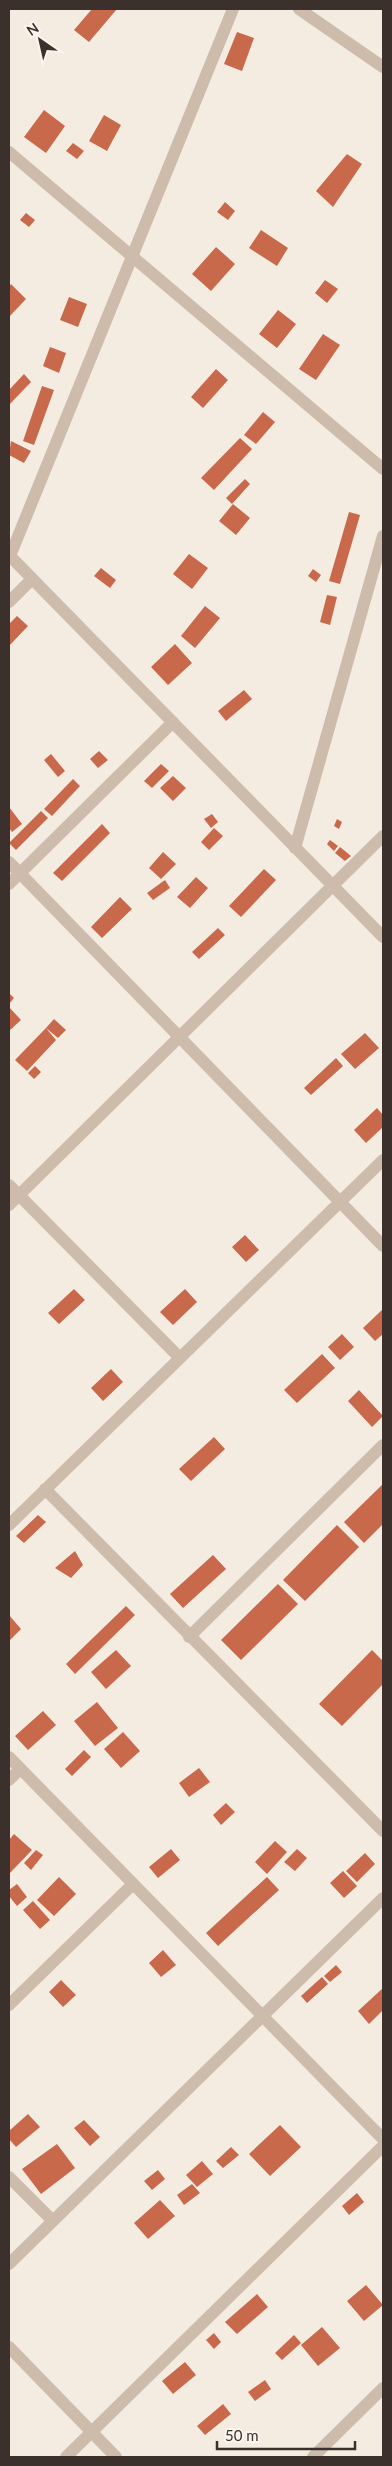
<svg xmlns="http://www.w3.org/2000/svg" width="392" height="2466" font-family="Lato,sans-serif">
  <rect width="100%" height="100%" fill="#f4ebe1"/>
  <path fill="#c8694b" d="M92 9H117L89 42 74 30Z
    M237 32 254 38 242 71 224 64Z
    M44 110 65 126 46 153 24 137Z
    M104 115 121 125 107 151 89 141Z
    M73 143 84 151 77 159 66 151Z
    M347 154 362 164 333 207 316 191Z
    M225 202 235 211 228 220 217 212Z
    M26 213 35 220 29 227 20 220Z
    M261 230 288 248 277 266 249 248Z
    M216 247 235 264 211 291 192 274Z
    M325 280 338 289 327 303 315 293Z
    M11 284 26 299 9 317V287Z
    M69 297 87 304 78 327 60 320Z
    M278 310 296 324 277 348 259 334Z
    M323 334 340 345 316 380 299 369Z
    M50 347 66 353 59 373 43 366Z
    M216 369 228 380 203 408 191 397Z
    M24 374 31 382 9 405V390Z
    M42 386 54 390 34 445 23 441Z
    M263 412 275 422 256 444 244 435Z
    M240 438 252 449 214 490 201 478Z
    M11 441 31 451 24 463 9 455Z
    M245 479 250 484 232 504 226 498Z
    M233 504 250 518 236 535 219 521Z
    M349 512 360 515 340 584 329 581Z
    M189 554 208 568 192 589 173 574Z
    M101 568 116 580 110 588 94 576Z
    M313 569 321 575 316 582 308 576Z
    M327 595 337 597 330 625 320 622Z
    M205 606 220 618 195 648 181 636Z
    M17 616 28 626 9 646V624Z
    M175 644 192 663 168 685 151 667Z
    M244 690 252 699 226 721 218 711Z
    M99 751 108 760 98 768 90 759Z
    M51 754 65 771 58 777 44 760Z
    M161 764 169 771 152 788 144 781Z
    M173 776 186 788 173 801 160 788Z
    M73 779 80 786 52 816 44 809Z
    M9 807 22 824 12 832 9 828Z
    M41 811 48 818 16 850 9 843Z
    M212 814 218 822 211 828 204 819Z
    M337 819 342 822 339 829 334 826Z
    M102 824 110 833 62 881 53 873Z
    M214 828 223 836 209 850 201 842Z
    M330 840 338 846 334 851 327 844Z
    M340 847 351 856 345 861 335 853Z
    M163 852 176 864 161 879 149 868Z
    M264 869 276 880 241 917 229 906Z
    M196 877 208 888 190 908 177 897Z
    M165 880 170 888 153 900 147 893Z
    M120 897 132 909 102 938 91 927Z
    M218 928 225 935 199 959 192 952Z
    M9 993 14 998 9 1004Z
    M9 1007 21 1020 9 1031Z
    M54 1019 66 1030 58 1038 46 1028Z
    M46 1028 56 1040 27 1071 15 1060Z
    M365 1033 379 1048 355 1069 341 1054Z
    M336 1058 343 1066 311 1095 304 1088Z
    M35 1066 41 1072 34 1079 28 1073Z
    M377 1108 383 1115V1127L366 1143 354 1130Z
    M245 1235 259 1250 246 1262 232 1247Z
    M74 1289 85 1300 59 1324 48 1313Z
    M185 1289 197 1302 173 1325 160 1312Z
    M383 1309V1334L375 1341 363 1328Z
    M342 1334 354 1347 340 1360 328 1347Z
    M322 1354 335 1368 297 1403 284 1390Z
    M111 1369 123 1382 103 1401 91 1388Z
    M359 1390 383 1416 372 1427 348 1401Z
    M214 1437 225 1449 191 1481 179 1469Z
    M383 1484V1524L364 1543 344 1522Z
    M38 1515 46 1522 24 1543 16 1536Z
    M337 1525 359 1547 305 1601 283 1580Z
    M75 1551 83 1565 71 1578 55 1568Z
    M213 1555 226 1569 183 1608 170 1594Z
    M278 1584 298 1604 241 1660 221 1640Z
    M126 1606 135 1615 75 1674 66 1664Z
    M9 1615 21 1629 9 1641Z
    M116 1650 131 1666 106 1689 91 1672Z
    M372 1650 383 1661V1684L342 1726 319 1704Z
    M97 1702 118 1728 95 1746 74 1721Z
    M43 1711 56 1725 28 1750 15 1736Z
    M123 1732 140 1751 121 1768 104 1749Z
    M84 1750 91 1757 72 1776 65 1769Z
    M199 1768 210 1782 189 1797 179 1783Z
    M226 1803 235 1812 221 1825 213 1815Z
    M14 1834 32 1850 10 1873 9 1840Z
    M275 1841 287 1852 267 1874 255 1862Z
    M171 1849 180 1860 158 1878 149 1867Z
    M297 1849 307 1858 295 1871 284 1862Z
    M36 1850 43 1855 31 1870 24 1863Z
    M365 1853 375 1864 357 1882 346 1871Z
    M343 1871 357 1886 344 1898 330 1883Z
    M59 1877 76 1894 54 1916 37 1900Z
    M267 1877 279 1890 218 1946 206 1933Z
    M17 1884 27 1897 17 1906 9 1896V1890Z
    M33 1901 50 1920 40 1929 23 1910Z
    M163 1950 176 1965 161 1977 149 1963Z
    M336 1965 342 1972 330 1982 324 1976Z
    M322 1977 328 1984 307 2003 301 1996Z
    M61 1980 76 1995 63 2007 49 1992Z
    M383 1988V2010L369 2024 358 2011Z
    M28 2114 40 2127 16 2147 9 2139V2131Z
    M84 2120 100 2137 90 2146 74 2128Z
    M280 2125 301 2147 270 2176 249 2154Z
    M57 2144 75 2168 41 2194 22 2169Z
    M231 2147 239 2155 223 2168 216 2161Z
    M202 2161 213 2174 197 2187 186 2175Z
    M158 2170 165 2179 152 2190 144 2181Z
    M192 2184 200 2193 184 2205 177 2195Z
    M357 2193 364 2202 349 2215 342 2206Z
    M160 2200 175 2216 148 2239 134 2223Z
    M366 2285 383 2305 364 2321 347 2301Z
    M257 2294 268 2307 237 2334 225 2322Z
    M322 2327 340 2348 318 2366 301 2345Z
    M214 2333 221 2342 214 2349 206 2340Z
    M294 2335 301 2343 282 2360 275 2353Z
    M185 2362 196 2375 173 2394 162 2381Z
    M265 2380 271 2389 255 2401 248 2392Z
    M223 2404 231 2414 205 2435 197 2426Z"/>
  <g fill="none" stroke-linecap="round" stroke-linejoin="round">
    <path stroke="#cdbbac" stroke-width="12" d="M299 9 383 67
      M9 152 383 469
      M9 555 383 937
      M10 556 233 9
      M9 602 32 579
      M295 848 383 536
      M9 862 383 1246
      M9 884 173 722
      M9 1185 180 1358
      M9 1205 383 836
      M45 1489 383 1831
      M9 1525 383 1160
      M189 1637 383 1445
      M9 1757 383 2139
      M9 1780 20 1769
      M9 2005 133 1884
      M9 2177 53 2221
      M9 2264 383 1898
      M9 2347 116 2457
      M66 2457 383 2146
      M313 2457 383 2388"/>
  </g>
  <rect width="392" height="2466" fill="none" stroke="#3b302b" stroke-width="20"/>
  <g transform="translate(40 40) rotate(326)" stroke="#fbf5ee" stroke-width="4" paint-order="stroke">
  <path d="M0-4L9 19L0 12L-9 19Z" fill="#3b302b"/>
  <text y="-8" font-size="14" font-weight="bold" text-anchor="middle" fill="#3b302b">N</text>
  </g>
  <path d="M217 2441v8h138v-8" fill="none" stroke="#3b302b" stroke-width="2.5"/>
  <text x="225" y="2441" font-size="15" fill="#3b302b" stroke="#fbf5ee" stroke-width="4" paint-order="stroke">50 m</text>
</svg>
